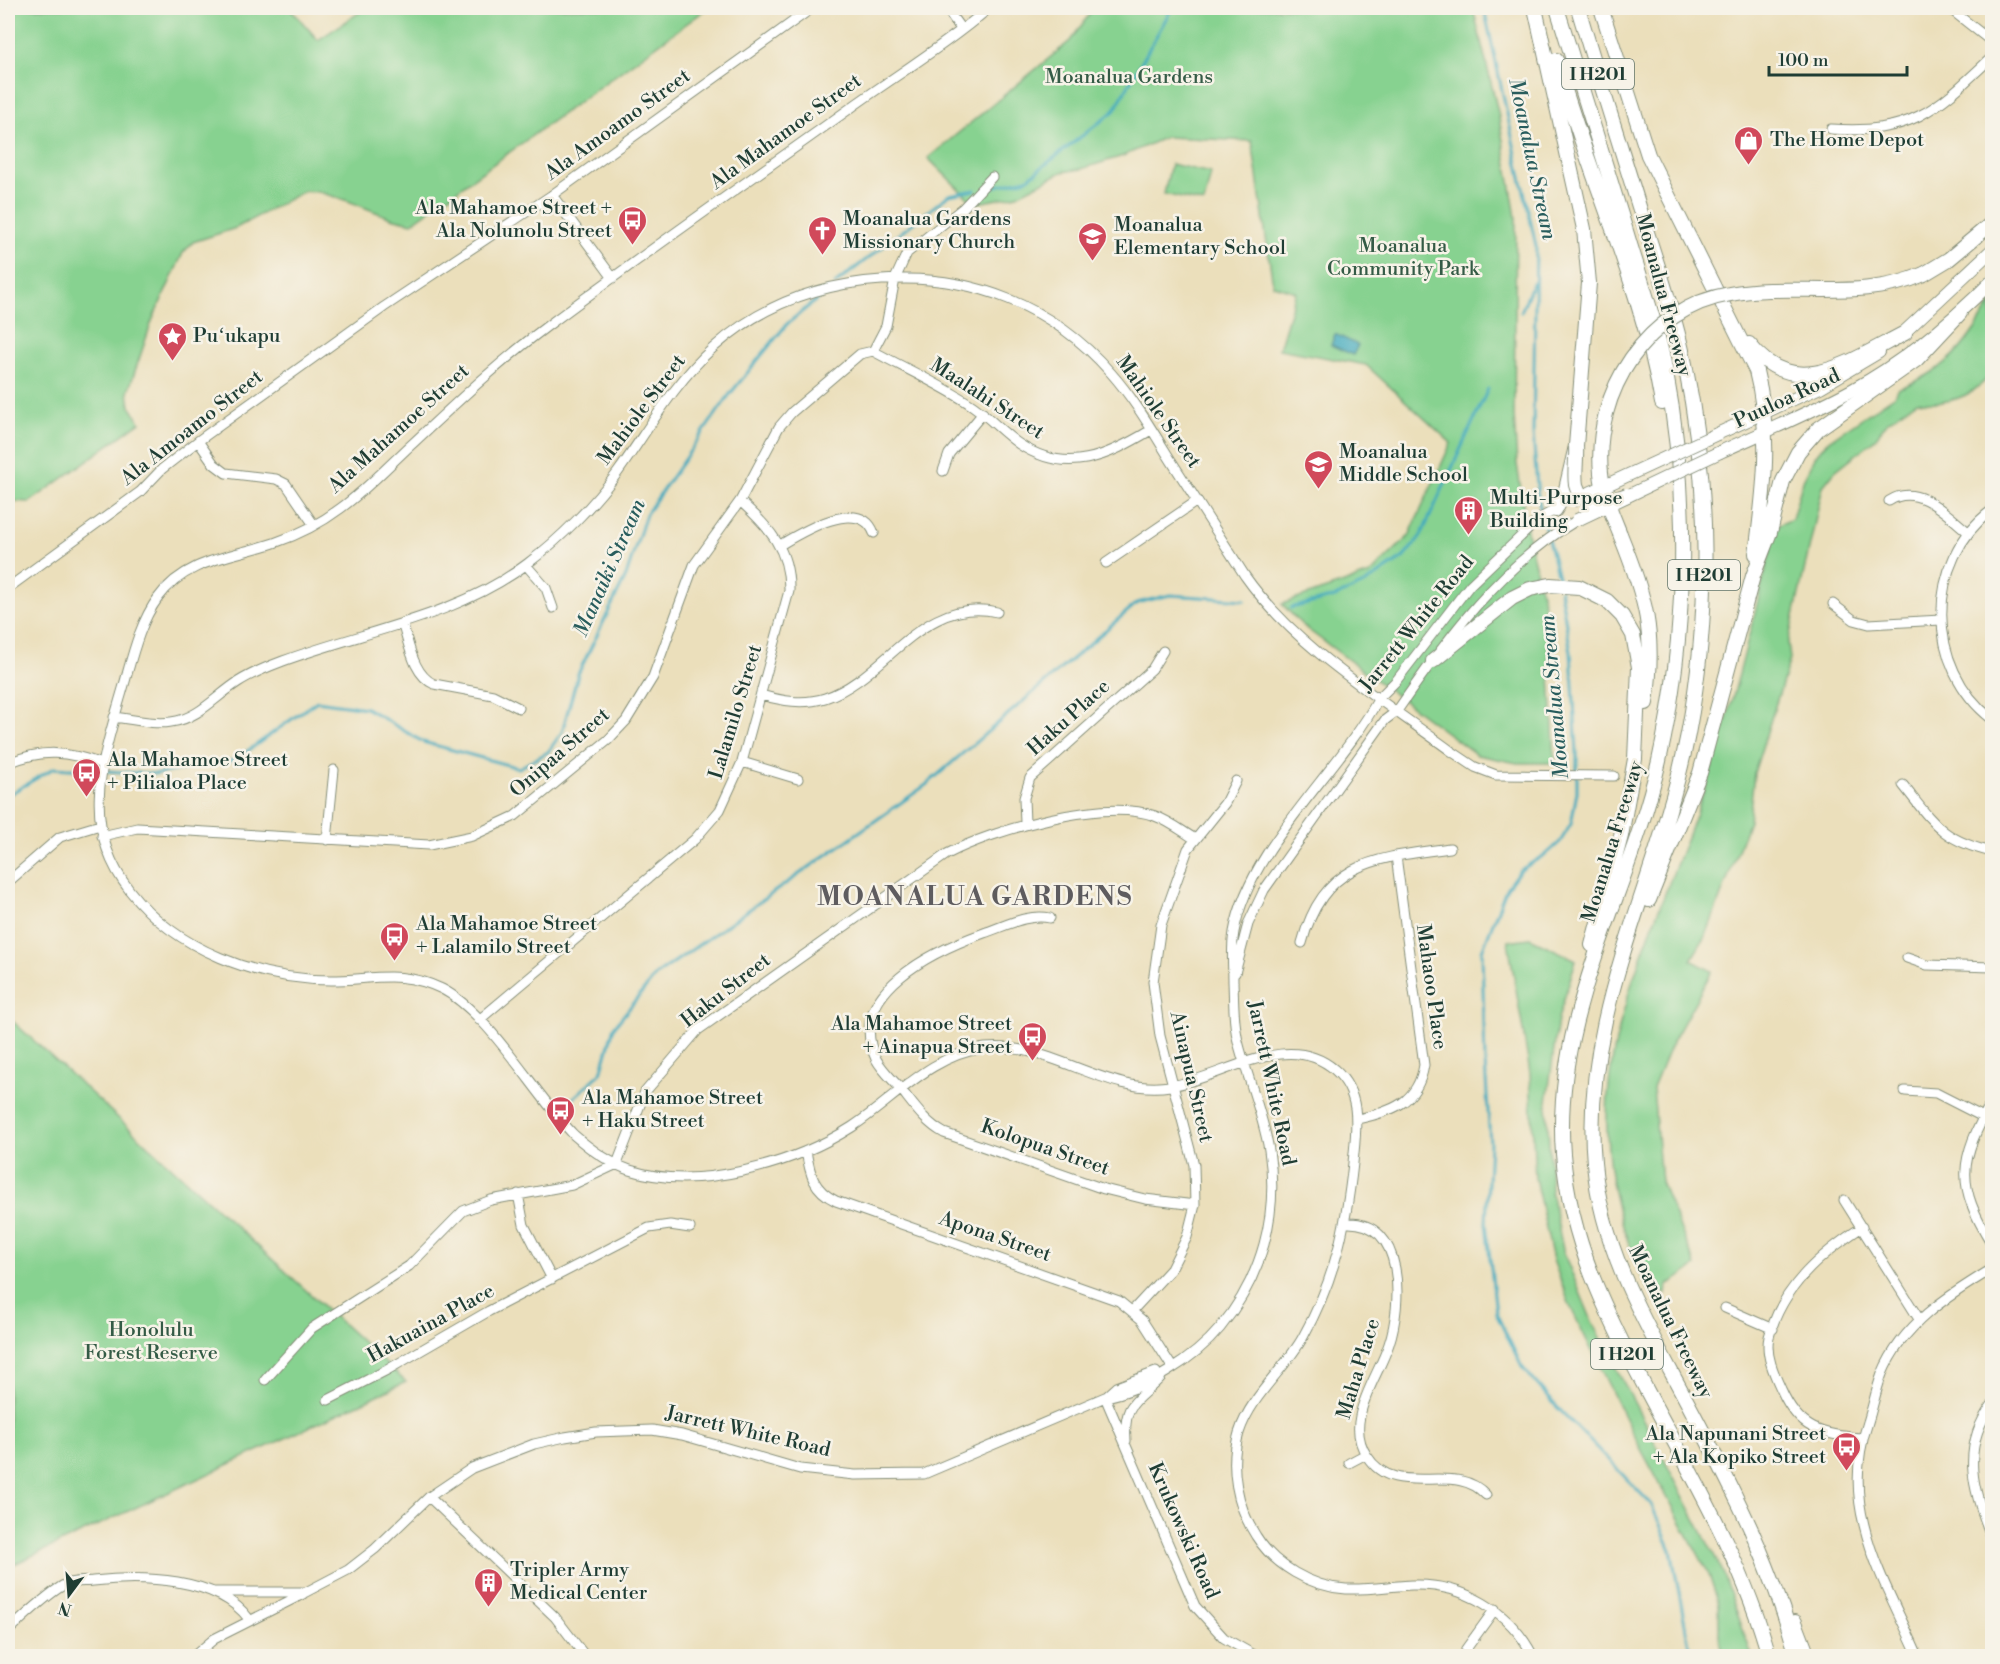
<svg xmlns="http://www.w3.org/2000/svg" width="2000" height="1664" font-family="'Libre Bodoni',serif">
  <rect width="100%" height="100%" fill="#f7f3e8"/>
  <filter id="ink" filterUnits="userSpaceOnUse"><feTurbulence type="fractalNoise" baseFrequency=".0167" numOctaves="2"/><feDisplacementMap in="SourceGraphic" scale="12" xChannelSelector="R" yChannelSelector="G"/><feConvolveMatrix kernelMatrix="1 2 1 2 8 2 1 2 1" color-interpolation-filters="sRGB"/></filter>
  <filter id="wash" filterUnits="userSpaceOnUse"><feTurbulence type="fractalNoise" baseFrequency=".008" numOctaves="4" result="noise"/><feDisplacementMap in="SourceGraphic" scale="24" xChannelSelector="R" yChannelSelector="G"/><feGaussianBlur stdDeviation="1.35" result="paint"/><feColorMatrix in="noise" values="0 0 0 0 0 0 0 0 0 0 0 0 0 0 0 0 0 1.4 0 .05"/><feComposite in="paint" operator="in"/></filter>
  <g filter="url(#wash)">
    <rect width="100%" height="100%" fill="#ebdfbb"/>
    <path fill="#87d290" stroke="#538862" stroke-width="1.5" d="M8 8H290L318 40 366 8H708L412 223 391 218 348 201 319 192 304 191 236 228 193 242 183 253 152 321 128 392 130 406 140 422 30 502 8 501Z
      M1094 8H1473L1498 112 1516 217 1514 415 1517 464 1528 536 1543 598 1548 640 1555 763H1517L1477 755 1303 626 1282 604 1370 574 1409 536 1451 443 1366 365 1279 349 1296 292 1273 285 1252 141 1166 137 1123 156 1081 169 1062 172 1017 195 974 204 928 158 1070 41Z
      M1171 164 1211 173 1204 203 1164 194Z
      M1992 302V373C1973 397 1948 406 1917 401L1887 422 1874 440 1835 471 1823 486 1788 643 1790 659 1754 773 1749 821 1707 933 1691 960 1712 971 1670 1047 1653 1088 1661 1182 1696 1266 1667 1286 1666 1294 1648 1289C1553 1093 1644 967 1706 785 1735 701 1754 612 1777 526L1792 519 1803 480 1816 455 1827 442 1894 396 1897 389C1947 371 1966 347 1992 302Z
      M1530 938 1576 960 1558 1019 1547 1102 1551 1192 1564 1254 1594 1326 1723 1572 1752 1656H1724L1719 1637V1605L1709 1574 1631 1431 1570 1306 1553 1260 1535 1178 1530 1073 1508 941Z
      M8 1017 406 1382 8 1567Z"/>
    <path fill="#3da9bd" stroke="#2e7378" stroke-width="1.5" d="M1335 334 1358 345 1353 355 1331 345Z"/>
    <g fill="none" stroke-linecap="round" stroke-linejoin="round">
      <path stroke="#3da9bd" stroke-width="3" d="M1484 8 1536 246 1533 433 1538 499 1542 514
        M987 188 1027 179 1114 111 1172 8
        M835 284 949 195 975 190
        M1521 312 1533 283
        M1543 520 1559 581
        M1560 590 1571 652 1577 753V792L1571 824 1560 842 1549 852 1519 871 1506 889 1482 951 1485 1062 1490 1143 1486 1223 1496 1313 1522 1367 1558 1408 1651 1504 1671 1550 1691 1656
        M1291 608 1335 597 1366 583 1404 557 1421 536 1488 389
        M8 795 54 768 157 774 235 760 317 701 366 708 423 742 519 768 548 752 562 732 578 674 626 576 646 514 730 394 787 324 826 292
        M569 1102 601 1073 614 1027 656 975 926 785 1137 603 1170 595 1245 600"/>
    </g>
  </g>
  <g filter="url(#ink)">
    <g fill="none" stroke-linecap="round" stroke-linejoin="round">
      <defs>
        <path id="minor" d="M946 8 961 29
          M989 8C947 44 898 74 852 107 750 180 646 252 546 327 498 363 455 404 411 445 388 466 366 490 341 508 321 523 298 535 274 543 232 557 186 559 158 598 140 622 132 657 124 685 103 758 78 824 130 891 176 950 258 980 331 980 372 980 401 969 442 989 489 1013 535 1095 574 1135 590 1149 609 1163 630 1170 697 1192 794 1164 852 1127 896 1098 930 1055 985 1048 1050 1041 1106 1096 1170 1086 1222 1079 1287 1028 1335 1070 1363 1095 1356 1130 1353 1163 1346 1227 1335 1279 1303 1337 1285 1370 1251 1395 1239 1433 1229 1466 1237 1507 1256 1536 1274 1565 1311 1587 1346 1589 1368 1590 1390 1586 1412 1585 1463 1583 1510 1611 1533 1656
          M1949 8 1992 42
          M1831 129C1912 135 1937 109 1992 57
          M552 195 613 278
          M873 351C906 369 942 385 973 406 990 418 1003 433 1019 444 1067 476 1108 456 1151 430
          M198 441 214 464 226 473 276 479 286 484 314 525
          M943 471 949 454 983 413
          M1889 501C1918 482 1947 515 1968 532
          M1992 510C1925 560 1925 668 1992 719
          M780 545C800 533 860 496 874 533
          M1106 563 1197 501
          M526 565 546 588 553 608
          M8 588 140 492 162 469 198 441 384 307 552 195 812 8
          M1833 604 1854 620 1869 624 1941 620
          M402 623C409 643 413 675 434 684L493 695 519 708
          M761 695C782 701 803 705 825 698 885 679 921 595 997 612
          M114 717C133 719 153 725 171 722 198 719 216 696 238 682 252 673 267 667 283 661 364 631 457 617 527 564 560 539 594 505 618 472 648 430 674 383 713 348 761 305 819 284 882 280 970 273 1053 306 1111 373 1135 400 1153 432 1172 462 1196 500 1221 538 1245 576 1294 646 1382 700 1451 751L1475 767 1496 775 1614 776
          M742 762 798 779
          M8 763C43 749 67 751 102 764
          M1903 785C1934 824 1942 840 1992 852
          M1025 823 1024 798 1030 778 1152 669 1163 651
          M102 836 137 828 429 845 472 836 515 816 608 740 626 721 653 677 694 565 740 501 779 427 792 412 860 354 873 351 886 326 895 279 907 253 963 208 992 177
          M327 840 334 770
          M8 882 60 837 100 825
          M1050 918C1029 913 1005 926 984 933 936 950 844 992 876 1059 882 1070 891 1078 899 1087 913 1104 924 1122 944 1133L1104 1189 1145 1199 1195 1205
          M1302 943C1324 860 1377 858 1450 848
          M1907 958 1927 965 1992 967
          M1235 973 1248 924 1264 890 1385 720 1397 711C1448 637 1499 567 1577 520
          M479 1020 695 839 720 810 742 762 789 591C790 550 769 527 740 501
          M1905 1091 1936 1093 1983 1117
          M1992 1101C1959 1161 1955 1184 1992 1244
          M1357 1119C1391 1112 1418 1103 1424 1065L1396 856
          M806 1151C810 1174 813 1190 836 1201L1119 1301 1142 1320 1172 1367
          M518 1194 524 1225 552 1279
          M1844 1200 1919 1319
          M1346 1223C1406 1220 1402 1305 1389 1344 1381 1368 1365 1391 1360 1416 1357 1430 1359 1444 1367 1456 1396 1502 1454 1459 1486 1495
          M1725 1308 1773 1329
          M1133 1310 1171 1269 1187 1237 1195 1205 1194 1165 1160 1036 1153 982 1161 925 1188 849 1225 803 1236 781
          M265 1380 312 1328 409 1266 463 1211 491 1200 572 1185 617 1164 645 1092 698 1030 947 854C993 830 1105 797 1155 816 1169 821 1182 831 1195 839
          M1107 1396 1117 1387 1156 1372
          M1105 1397 1195 1606 1224 1638 1256 1656
          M328 1400 387 1370 489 1311 649 1228 670 1225 690 1228
          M1992 1405C1960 1448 1973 1492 1992 1538
          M1861 1438C1820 1434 1799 1430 1781 1389 1774 1374 1765 1354 1769 1337 1782 1287 1821 1254 1862 1227
          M1126 1441C1123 1400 1138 1402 1161 1377
          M1349 1463 1366 1454
          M429 1497 555 1617 585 1656
          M214 1592H306L348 1570 375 1549 429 1497 472 1468 534 1444 565 1437 596 1432 652 1430 682 1435 800 1469 855 1475 924 1474 1105 1397C1145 1390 1194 1359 1220 1328 1262 1277 1279 1215 1269 1150 1263 1115 1248 1079 1239 1045 1233 1024 1234 1003 1233 982 1233 965 1231 949 1234 932 1249 847 1338 774 1379 698L1396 681 1470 585 1539 519 1560 507
          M8 1631C22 1619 50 1591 66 1584 73 1581 85 1582 93 1581 141 1575 218 1577 249 1619
          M1466 1649 1495 1609
          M194 1656 214 1639 303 1594
          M1918 1656C1900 1614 1875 1571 1864 1525 1855 1490 1856 1457 1868 1422 1873 1406 1876 1390 1882 1374 1903 1323 1948 1296 1992 1269"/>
        <path id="major" d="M1898 338 1992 250
          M1717 434 1820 387 1879 352
          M1720 452C1764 432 1810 413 1852 390 1904 362 1951 322 1992 281"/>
        <path id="highway" d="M1535 8 1584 229 1589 283 1576 446 1566 489 1555 510
          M1557 8C1580 82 1603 157 1626 231 1640 278 1657 325 1666 373 1690 499 1687 636 1659 761 1629 893 1552 1015 1563 1154 1570 1241 1606 1313 1646 1389 1692 1476 1743 1561 1769 1656
          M1578 8C1599 79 1622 151 1644 223 1659 270 1675 316 1685 364 1710 485 1711 613 1688 734 1660 879 1580 1012 1594 1163 1602 1254 1650 1331 1692 1411 1735 1493 1772 1565 1797 1656
          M1601 8 1648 155 1756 371C1772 432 1764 492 1756 554
          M1556 60C1588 175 1642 285 1662 403
          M1924 274 1949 259 1992 223
          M1749 344C1795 404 1853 359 1905 333
          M1620 534C1646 598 1656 633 1646 703
          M1433 661 1512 598 1530 589 1550 585 1579 587 1607 601 1622 616 1633 635 1639 667 1635 759 1621 836 1592 945
          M1649 900 1700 773 1753 576 1770 532 1783 481 1798 452 1818 429 1916 360 1960 313
          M1795 1622 1808 1656"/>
      </defs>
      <use href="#minor" stroke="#858e78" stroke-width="11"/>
      <use href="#major" stroke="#858e78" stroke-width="14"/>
      <use href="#highway" stroke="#858e78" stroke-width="16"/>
      <use href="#minor" stroke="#fff" stroke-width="9"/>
      <use href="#major" stroke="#fff" stroke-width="12"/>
      <use href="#highway" stroke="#fff" stroke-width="14"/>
      <defs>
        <path id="major-bridge" d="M1572 501 1717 434
          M1577 520 1720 452"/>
        <path id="highway-bridge" d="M1576 446C1577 458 1574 474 1576 485 1582 509 1612 501 1627 495
          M1620 534C1612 514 1603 494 1601 473 1593 392 1647 308 1730 294 1795 282 1861 302 1924 274"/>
      </defs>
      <use href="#major-bridge" stroke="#858e78" stroke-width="14" stroke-linecap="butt"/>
      <use href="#highway-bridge" stroke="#858e78" stroke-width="16" stroke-linecap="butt"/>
      <use href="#major-bridge" stroke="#fff" stroke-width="12"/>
      <use href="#highway-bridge" stroke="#fff" stroke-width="14"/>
    </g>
  </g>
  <defs>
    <symbol id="shop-pin" viewBox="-11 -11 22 30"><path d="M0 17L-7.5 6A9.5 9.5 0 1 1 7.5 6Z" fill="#d1495b" stroke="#f7f3e8"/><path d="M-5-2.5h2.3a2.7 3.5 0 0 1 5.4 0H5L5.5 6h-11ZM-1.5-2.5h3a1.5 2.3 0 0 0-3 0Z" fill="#fff"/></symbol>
    <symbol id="bus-pin" viewBox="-11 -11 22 30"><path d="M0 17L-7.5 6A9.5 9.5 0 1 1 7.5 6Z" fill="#d1495b" stroke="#f7f3e8"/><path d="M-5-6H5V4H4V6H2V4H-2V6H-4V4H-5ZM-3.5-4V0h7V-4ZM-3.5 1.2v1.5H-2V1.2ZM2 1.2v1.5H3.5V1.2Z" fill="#fff"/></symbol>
    <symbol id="church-pin" viewBox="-11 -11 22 30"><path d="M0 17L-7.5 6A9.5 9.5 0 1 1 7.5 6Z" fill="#d1495b" stroke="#f7f3e8"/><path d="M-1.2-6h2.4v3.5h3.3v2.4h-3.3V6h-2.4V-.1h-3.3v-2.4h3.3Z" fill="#fff"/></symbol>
    <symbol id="school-pin" viewBox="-11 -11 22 30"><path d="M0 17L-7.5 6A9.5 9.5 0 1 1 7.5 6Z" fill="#d1495b" stroke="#f7f3e8"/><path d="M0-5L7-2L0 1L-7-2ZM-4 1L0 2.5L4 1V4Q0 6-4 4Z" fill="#fff"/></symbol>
    <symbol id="sight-pin" viewBox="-11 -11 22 30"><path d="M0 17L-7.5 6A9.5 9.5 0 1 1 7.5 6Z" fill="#d1495b" stroke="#f7f3e8"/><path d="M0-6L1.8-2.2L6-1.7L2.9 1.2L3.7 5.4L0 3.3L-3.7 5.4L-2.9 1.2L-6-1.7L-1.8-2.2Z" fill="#fff"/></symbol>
    <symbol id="building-pin" viewBox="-11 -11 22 30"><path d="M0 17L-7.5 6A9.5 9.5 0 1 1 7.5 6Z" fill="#d1495b" stroke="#f7f3e8"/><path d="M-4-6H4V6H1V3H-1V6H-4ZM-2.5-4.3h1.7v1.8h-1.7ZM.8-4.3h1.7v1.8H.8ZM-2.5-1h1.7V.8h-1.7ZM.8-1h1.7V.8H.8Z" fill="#fff"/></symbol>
  </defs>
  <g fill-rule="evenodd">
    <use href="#shop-pin" x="1732" y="124" width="33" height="45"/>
    <use href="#bus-pin" x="616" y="204" width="33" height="45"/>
    <use href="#church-pin" x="806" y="214" width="33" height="45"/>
    <use href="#school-pin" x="1076" y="220" width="33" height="45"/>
    <use href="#sight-pin" x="156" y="320" width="33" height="45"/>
    <use href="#school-pin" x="1302" y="448" width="33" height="45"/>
    <use href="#building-pin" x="1452" y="494" width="33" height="45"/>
    <use href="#bus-pin" x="70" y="756" width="33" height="45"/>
    <use href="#bus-pin" x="378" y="920" width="33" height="45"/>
    <use href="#bus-pin" x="1016" y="1020" width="33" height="45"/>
    <use href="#bus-pin" x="544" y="1094" width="33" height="45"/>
    <use href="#bus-pin" x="1830" y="1430" width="33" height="45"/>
    <use href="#building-pin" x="472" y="1566" width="33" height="45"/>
  </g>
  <g text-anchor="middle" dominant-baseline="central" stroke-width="5" stroke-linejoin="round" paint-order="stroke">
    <g fill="#f7f3e8" stroke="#60746a" stroke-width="1.5">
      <rect x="1562" y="59" width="72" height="30" rx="4.5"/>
      <rect x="1668" y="560" width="72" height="30" rx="4.5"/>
      <rect x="1591" y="1339" width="72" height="30" rx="4.5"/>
    </g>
    <g font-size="18" font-weight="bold" fill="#1f3d34">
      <text x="1598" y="74">I H201</text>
      <text x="1704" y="575">I H201</text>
      <text x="1627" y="1354">I H201</text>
    </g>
    <g font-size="20" fill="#345b46" stroke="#f7f3e8">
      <text x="1129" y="77">Moanalua Gardens</text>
      <text x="1403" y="246">Moanalua<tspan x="1403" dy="23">Community Park</tspan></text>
      <text x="151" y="1330">Honolulu<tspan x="151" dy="23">Forest Reserve</tspan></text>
    </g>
    <g font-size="20" fill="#1f3d34" stroke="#f7f3e8">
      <text transform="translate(618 125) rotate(-36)">Ala Amoamo Street</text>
      <text transform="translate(786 132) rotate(-36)">Ala Mahamoe Street</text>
      <text transform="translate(1663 295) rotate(75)">Moanalua Freeway</text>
      <text transform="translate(987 399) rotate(33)">Maalahi Street</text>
      <text transform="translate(1787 399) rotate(-25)">Puuloa Road</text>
      <text transform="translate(642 410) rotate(-53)">Mahiole Street</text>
      <text transform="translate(1158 412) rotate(55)">Mahiole Street</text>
      <text transform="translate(192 428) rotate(-38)">Ala Amoamo Street</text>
      <text transform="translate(399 429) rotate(-42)">Ala Mahamoe Street</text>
      <text transform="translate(1417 624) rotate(-51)">Jarrett White Road</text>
      <text transform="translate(736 712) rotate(-73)">Lalamilo Street</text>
      <text transform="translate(1069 718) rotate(-42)">Haku Place</text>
      <text transform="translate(560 753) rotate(-41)">Onipaa Street</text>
      <text transform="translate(1613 842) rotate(-73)">Moanalua Freeway</text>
      <text transform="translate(1431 987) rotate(82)">Mahaoo Place</text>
      <text transform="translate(726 991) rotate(-38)">Haku Street</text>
      <text transform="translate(1191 1077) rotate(77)">Ainapua Street</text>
      <text transform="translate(1271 1083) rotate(78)">Jarrett White Road</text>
      <text transform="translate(1045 1148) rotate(19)">Kolopua Street</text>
      <text transform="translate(995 1237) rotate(19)">Apona Street</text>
      <text transform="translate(1670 1322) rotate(64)">Moanalua Freeway</text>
      <text transform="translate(431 1324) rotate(-29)">Hakuaina Place</text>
      <text transform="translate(1359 1369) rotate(-73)">Maha Place</text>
      <text transform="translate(748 1432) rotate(13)">Jarrett White Road</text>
      <text transform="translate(1183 1531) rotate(66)">Krukowski Road</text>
    </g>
    <g font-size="20" fill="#1f3d34" stroke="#f7f3e8" text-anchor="start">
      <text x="1770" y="140">The Home Depot</text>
      <text x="612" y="208" text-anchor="end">Ala Mahamoe Street +<tspan x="612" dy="23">Ala Nolunolu Street</tspan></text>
      <text x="843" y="219">Moanalua Gardens<tspan x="843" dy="23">Missionary Church</tspan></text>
      <text x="1114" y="225">Moanalua<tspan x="1114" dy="23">Elementary School</tspan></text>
      <text x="193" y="336">Puʻukapu</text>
      <text x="1339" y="452">Moanalua<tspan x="1339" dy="23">Middle School</tspan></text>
      <text x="1490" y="498">Multi-Purpose<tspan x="1490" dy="23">Building</tspan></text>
      <text x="107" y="760">Ala Mahamoe Street<tspan x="107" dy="23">+ Pilialoa Place</tspan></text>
      <text x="416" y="924">Ala Mahamoe Street<tspan x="416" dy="23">+ Lalamilo Street</tspan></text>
      <text x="1012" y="1024" text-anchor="end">Ala Mahamoe Street<tspan x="1012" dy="23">+ Ainapua Street</tspan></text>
      <text x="582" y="1098">Ala Mahamoe Street<tspan x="582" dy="23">+ Haku Street</tspan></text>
      <text x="1826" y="1434" text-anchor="end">Ala Napunani Street<tspan x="1826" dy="23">+ Ala Kopiko Street</tspan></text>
      <text x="510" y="1570">Tripler Army<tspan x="510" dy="23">Medical Center</tspan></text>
    </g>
    <g font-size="21" font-style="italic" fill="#285d5d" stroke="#f7f3e8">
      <text transform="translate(1532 159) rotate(78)">Moanalua Stream</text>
      <text transform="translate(610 568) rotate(-66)">Manaiki Stream</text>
      <text transform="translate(1555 697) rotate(-95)">Moanalua Stream</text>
    </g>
    <g font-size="26" font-weight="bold" letter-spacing="1.5" fill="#5e5c5f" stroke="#f7f3e8">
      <text x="975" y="897">MOANALUA GARDENS</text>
    </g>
  </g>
  <rect width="2000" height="1664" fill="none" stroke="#f7f3e8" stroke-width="30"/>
  <g transform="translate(69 1595) rotate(196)" stroke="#f7f3e8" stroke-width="4.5" paint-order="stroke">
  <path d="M0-4.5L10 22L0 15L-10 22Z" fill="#1f3d34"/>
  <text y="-9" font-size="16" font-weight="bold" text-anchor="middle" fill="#1f3d34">N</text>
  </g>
  <path d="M1769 66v9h138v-9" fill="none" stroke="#1f3d34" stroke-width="3"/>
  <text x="1778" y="66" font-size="18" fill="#1f3d34" stroke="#f7f3e8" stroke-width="4.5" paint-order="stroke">100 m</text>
</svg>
